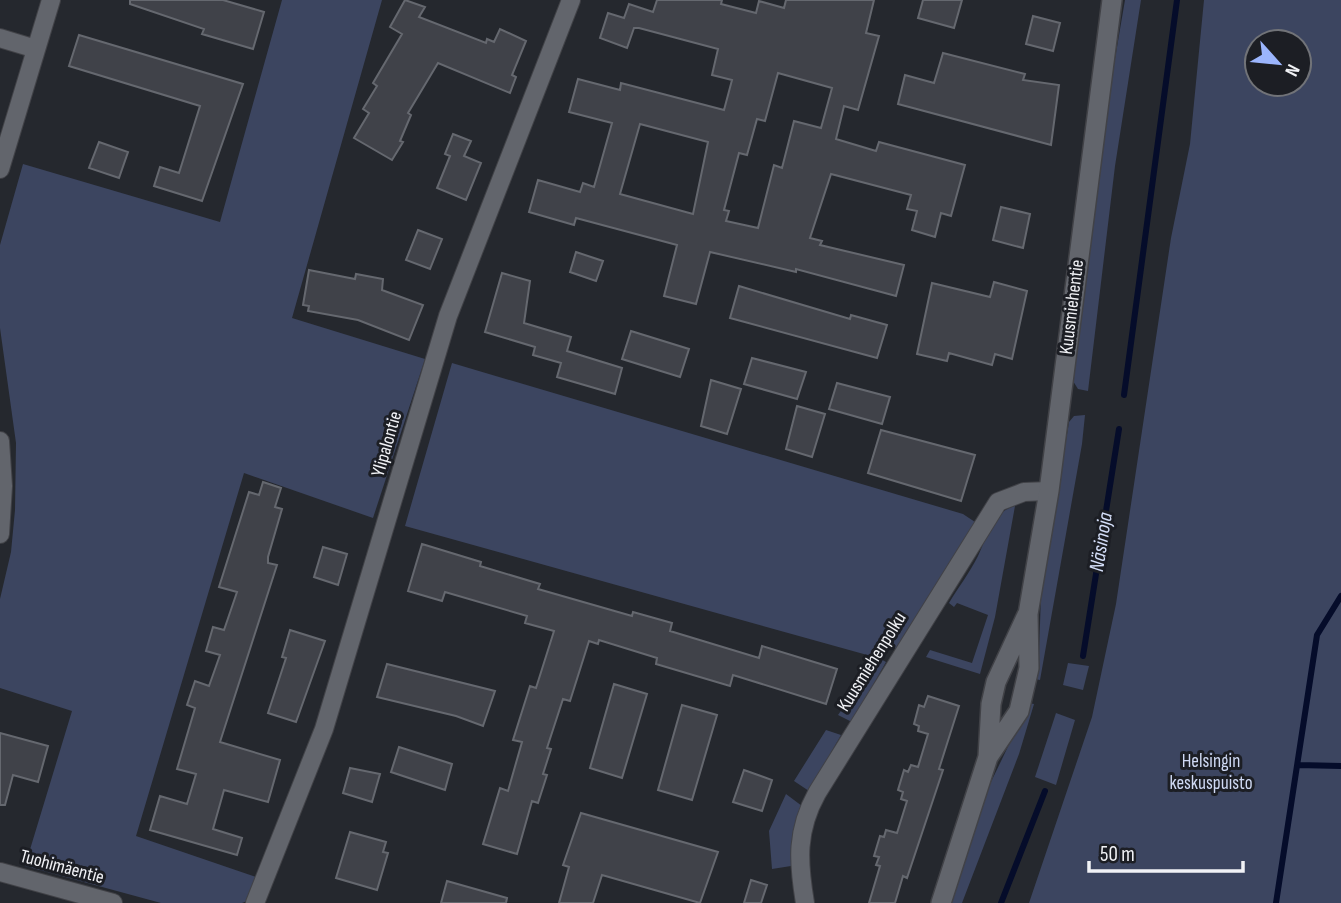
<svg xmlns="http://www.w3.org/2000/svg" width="1341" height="903" font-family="'Sofia Sans Condensed',sans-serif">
  <rect width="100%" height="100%" fill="#25282e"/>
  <path fill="#3c4560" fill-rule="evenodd" d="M282 0H382L292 318 425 359 373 518 244 473 136 836 256 877 247 901 242 903H161L25 866 72 711 0 688V599L11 552 15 510 16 443 0 328V245L23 164 220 222Z
    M1125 0H1141L1115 166 1088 391 1078 389 1073 381 1110 88Z
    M1204 0H1341V903H1029L1092 717 1116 604 1171 238 1190 144ZM1299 42V84H1257V42Z
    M452 363 963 514 975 522 896 648 886 646 879 658 886 662 852 722 838 715 878 658 405 526Z
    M1085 415 1082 444 1040 680 1035 679 1039 654 1041 594 1069 422 1074 416Z
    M1015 506 995 617 980 674 926 657 930 650 972 663 988 615 957 603 954 607 949 603C958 588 970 572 978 556 988 536 989 514 1015 506Z
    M1068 663 1089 666 1083 690 1063 685Z
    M1029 703 1034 704 1019 754 962 903H951L990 784Z
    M1056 713 1075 720 1056 785 1035 777Z
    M826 730 841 735 809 791 794 781Z
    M786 794 802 806 792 840 791 866 772 869 769 831Z"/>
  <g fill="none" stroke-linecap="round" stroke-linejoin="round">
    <path stroke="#050c2a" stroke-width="6" d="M1124 395 1177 0
      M1083 656 1119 429
      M1298 765 1341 766
      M1001 903 1045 791
      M1276 903 1317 635 1341 596"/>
  </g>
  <path fill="#404249" stroke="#65686f" stroke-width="2" fill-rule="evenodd" d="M130 0H223L264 12 253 49 202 34 204 29 130 4Z
    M405 0 425 7 419 17 486 43 487 39 494 42 500 29 526 41 512 75 516 77 510 93 438 63 408 113 411 115 400 141 403 142 392 160 354 138 369 113 363 109 377 86 373 83 402 34 390 27Z
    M657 0H722L721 4 756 13 759 1 784 8 786 0H874L866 33 879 36 858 110 844 106 836 139 876 151 879 142 965 165 951 216 941 213 935 237 912 230 917 211 907 209 911 195 831 174 810 238 822 241 820 245 904 265 896 296 796 269V272L710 252 696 304 664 296 677 245 576 218 574 225 529 212 538 180 580 192 583 183 594 187 612 123 569 112 578 79 620 90 621 83 724 110 732 80 712 75 718 49 639 28H634L627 48 600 38 608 13 624 18 629 4 653 12ZM778 73 832 88 821 128 794 121 782 168 774 165 758 228 726 221 729 211 724 210 739 153 747 155 757 119 765 121ZM640 124 708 142 693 214 620 194Z
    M923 0H962L954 28 918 18Z
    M1033 16 1060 23 1053 51 1026 44Z
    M79 35 243 84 202 201 154 186 160 167 179 173 200 106 69 66Z
    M943 53 1025 74 1023 80 1059 85 1051 145 898 104 905 75 934 83Z
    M453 134 471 141 464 156 481 163 466 200 437 188 450 156 445 154Z
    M99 142 128 152 119 178 89 168Z
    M1001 207 1030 214 1023 248 993 240Z
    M418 230 442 239 430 269 406 260Z
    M576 252 603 261 596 281 570 272Z
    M309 270 355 279 356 274 383 279 382 290 423 305 409 340 358 320 308 311 309 306 303 305Z
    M502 273 530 281 524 323 571 337 567 351 622 368 615 394 557 377 561 363 533 355 535 347 485 332Z
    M994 282 1027 291 1012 359 995 354 992 365 949 353 947 361 917 354 932 283 990 297Z
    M739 286 850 319 851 315 887 325 877 358 730 318Z
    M631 331 689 349 680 377 622 359Z
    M752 358 806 372 797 399 744 384Z
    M711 380 741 389 727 434 701 426Z
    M837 383 890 397 882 424 829 409Z
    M797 406 825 414 812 457 786 449Z
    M881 430 975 455 961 501 868 473Z
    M263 482 281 488 275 507 282 509 268 557V563L277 565 220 742 280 760 268 802 224 790 213 829 242 838 237 855 150 830 160 796 187 804 196 774 177 769 195 708 187 705 195 681 209 686 220 655 206 651 213 627 224 630 237 592 219 587 249 492 259 495Z
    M422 544 481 562 480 566 540 584 538 589 632 616 633 612 672 623 670 631 759 658 762 646 837 669 826 704 733 675 730 686 656 664 657 658 599 640 598 644 589 641 570 701 563 699 547 748 551 749 543 774 547 775 538 803 532 801 517 854 483 844 500 788 508 791 522 742 513 740 530 686 536 688 554 631 525 623 527 616 445 592 442 601 408 591Z
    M323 547 347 554 338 585 314 577Z
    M290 630 325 641 296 722 268 713 286 658 282 657Z
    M387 664 495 691 483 726 456 716 377 697Z
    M614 684 647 694 622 778 590 768Z
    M928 696 959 706 939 769 943 770 907 878 903 876 895 903H869L880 866 876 865 879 857 874 856 880 836 884 837 886 830 897 833 907 801 901 799 903 792 898 790 904 770 908 772 911 765 918 767 928 734 918 731 919 726 914 724 919 705 924 707Z
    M682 705 717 715 692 800 658 790Z
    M0 733 48 746 38 782 13 775 5 805H0Z
    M399 747 452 764 445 790 391 772Z
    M350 768 380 774 372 802 343 793Z
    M744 770 772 780 762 811 733 802Z
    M581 813 718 852 700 903 602 875 593 903H559L569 867 563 865Z
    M350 832 386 842 383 852 388 853 377 890 336 878Z
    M751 880 767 885 761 903H744Z
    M447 881 507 898 506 903H441Z"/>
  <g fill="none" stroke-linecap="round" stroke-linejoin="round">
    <defs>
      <path id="minor" d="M0 38 36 49
        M0 169 51 0
        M0 441 3 486 0 534
        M0 872 113 903
        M255 903 324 729 448 316 571 0
        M805 903C798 861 796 831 817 793L998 502 1024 492 1049 491"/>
      <path id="secondary" d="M988 757 1019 711 1029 668 1028 614 1049 491 1112 0
        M941 903 988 757 991 704 996 682 1027 615"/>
    </defs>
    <use href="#minor" stroke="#414247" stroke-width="20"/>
    <use href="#secondary" stroke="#414247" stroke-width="22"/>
    <use href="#minor" stroke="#62656c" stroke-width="18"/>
    <use href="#secondary" stroke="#62656c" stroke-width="19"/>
  </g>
  <g text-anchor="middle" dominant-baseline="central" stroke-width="6" stroke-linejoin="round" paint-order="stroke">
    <g font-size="19" fill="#f1f2f6" stroke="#1c1e24">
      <text transform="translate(1072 307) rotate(-83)">Kuusmiehentie</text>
      <text transform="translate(387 444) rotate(-74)">Ylipalontie</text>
      <text transform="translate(872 662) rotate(-58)">Kuusmiehenpolku</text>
      <text transform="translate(62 867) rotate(15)">Tuohimäentie</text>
    </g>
    <g font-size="19" fill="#d0daf4" stroke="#1c1e24">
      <text x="1211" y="761">Helsingin<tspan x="1211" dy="22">keskuspuisto</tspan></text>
    </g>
    <g font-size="21" font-style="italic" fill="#d4def8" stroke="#1c1e24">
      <text transform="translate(1101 542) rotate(-81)">Näsinoja</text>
    </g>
  </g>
  <g transform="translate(1278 63) rotate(117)"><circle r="33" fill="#1c1e24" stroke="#717378" stroke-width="2"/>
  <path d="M0-5L12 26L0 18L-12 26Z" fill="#9bb5fd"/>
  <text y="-10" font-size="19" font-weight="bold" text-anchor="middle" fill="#f1f2f6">N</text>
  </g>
  <path d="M1089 861v10h154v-10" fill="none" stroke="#f1f2f6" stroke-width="3.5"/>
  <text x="1100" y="861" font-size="21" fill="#f1f2f6" stroke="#1c1e24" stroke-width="5" paint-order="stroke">50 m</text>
</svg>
